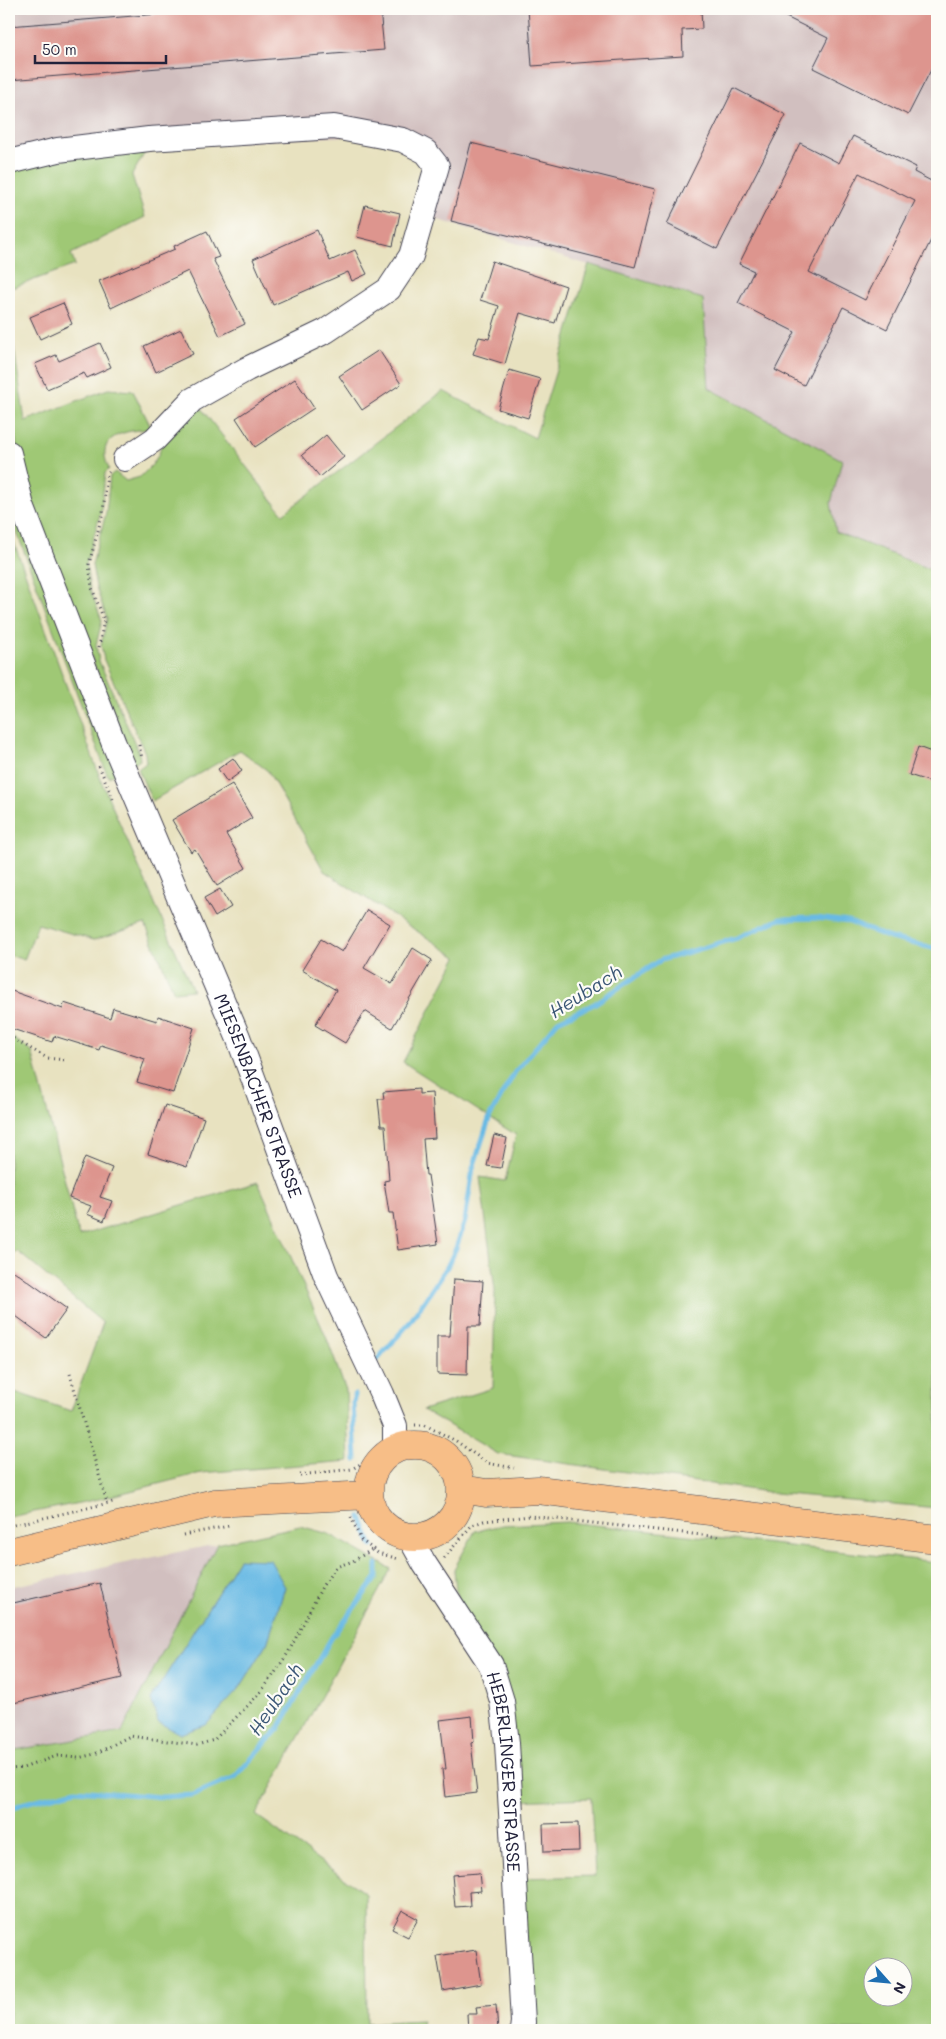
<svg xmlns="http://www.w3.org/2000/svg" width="946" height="2039" font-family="Mali,sans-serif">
  <rect width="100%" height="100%" fill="#fdfcf7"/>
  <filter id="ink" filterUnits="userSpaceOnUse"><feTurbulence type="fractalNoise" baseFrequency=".02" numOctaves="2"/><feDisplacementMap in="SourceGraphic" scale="10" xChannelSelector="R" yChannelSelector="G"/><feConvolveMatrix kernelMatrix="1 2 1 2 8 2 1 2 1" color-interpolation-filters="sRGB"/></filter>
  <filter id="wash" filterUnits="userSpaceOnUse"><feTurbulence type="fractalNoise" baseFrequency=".0096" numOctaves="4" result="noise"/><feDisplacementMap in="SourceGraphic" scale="20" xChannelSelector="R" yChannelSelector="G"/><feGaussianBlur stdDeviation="1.12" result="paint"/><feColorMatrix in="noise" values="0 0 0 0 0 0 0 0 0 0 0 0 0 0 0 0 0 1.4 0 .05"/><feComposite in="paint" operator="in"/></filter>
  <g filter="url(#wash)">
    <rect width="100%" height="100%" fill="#e8e2c0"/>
    <path fill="#d1bfbf" d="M9 9H937V572L836 532 831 503 842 460 709 388 703 299 432 218 446 165 403 133 9 155Z
      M217 1544 122 1732 9 1751V1587Z"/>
    <path fill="#9fc874" stroke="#607558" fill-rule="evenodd" d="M148 147 132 175 145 217 71 254 75 265 9 289V167Z
      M589 264 703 299 709 388 842 460 831 503 836 532 937 572V1508L775 1493 498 1454 423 1410 493 1388 495 1290 480 1177 505 1181 516 1135 403 1062 457 957 324 871 268 771 240 750 152 801 138 769 146 763 145 753 104 660 101 645 107 619 96 587 92 565 106 513 110 476 115 472 126 481 140 477 152 465 159 454 163 438 197 403 283 514 443 391 535 438Z
      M9 314 25 421 108 389 133 391 152 429C126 430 93 435 109 469L105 473 101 511 86 564 90 589 102 621 96 645 99 661 139 753 140 760 134 764 30 504 9 410Z
      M9 478 116 774 108 777 9 511Z
      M9 529 102 783 193 990 174 992 145 924 94 940 38 924 24 960 9 955Z
      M9 1035 32 1052 79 1236 258 1182 327 1339 346 1391 349 1461 201 1473 99 1499 9 1517V1390L71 1411 103 1323 17 1251 9 1257Z
      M567 1522 937 1562V2030H530L521 1878 595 1876 591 1798 516 1801 512 1742 456 1591 454 1569 475 1531 503 1525ZM874 1966H904V1996H874Z
      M300 1526 329 1534 391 1569 256 1815 366 1894 367 2023 422 2020 420 2030H9V1751L122 1732 217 1544ZM239 1559 285 1587 267 1644 239 1689 151 1699Z"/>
    <path fill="#69bae4" stroke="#466e90" d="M239 1559 270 1560 285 1587 267 1644 239 1689 206 1725 180 1734 158 1722 151 1699Z"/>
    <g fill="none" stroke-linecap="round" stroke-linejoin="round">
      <path stroke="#69bae4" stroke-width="5" d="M377 1360 410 1322 447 1267 456 1248 465 1221 473 1168 490 1116 515 1072 558 1021 594 1004 661 960 737 938 780 919 816 918 849 922 890 938 937 949
        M355 1395 353 1402 356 1460
        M361 1517 372 1546
        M9 1811 21 1804 76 1790 162 1797 193 1795 235 1777 279 1728 332 1637 377 1577V1564"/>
    </g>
    <g id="blocks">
      <path fill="#dd958e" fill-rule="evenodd" d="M221 9H380L384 50 9 80V26Z
        M528 9H701L702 29 682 30 683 56 532 66Z
        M770 9H937V58L908 115 813 68 828 38Z
        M734 88 786 115 717 249 667 224Z
        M853 136 916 167 914 172 937 184V228L887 329 843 307 804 385 775 370 795 332 738 303 754 271 739 264 800 143 839 163ZM859 173 915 201 865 300 809 272Z
        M471 143 655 189 635 267 451 221Z
        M365 205 400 213 393 246 357 237Z
        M317 230 330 261 355 250 367 274 352 281 348 272 273 305 253 259Z
        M207 231 219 257 213 259 245 324 220 336 188 271 111 308 99 281 175 249 174 246Z
        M492 261 566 286 555 323 520 313 505 364 473 354 479 337 489 339 499 306 480 300Z
        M63 303 72 324 40 339 30 317Z
        M181 329 193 354 156 372 144 346Z
        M100 343 111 367 87 378 84 373 47 389 35 364 56 355 59 361Z
        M379 350 401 384 362 410 339 376Z
        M509 370 540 379 528 418 498 409Z
        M295 379 314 408 255 447 236 418Z
        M326 435 344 457 320 477 302 455Z
        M918 747 937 754V784L909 775Z
        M233 758 242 771 227 782 218 769Z
        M232 784 252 818 226 834 246 868 217 886 195 849 191 852 172 820Z
        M220 889 231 907 215 917 204 898Z
        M367 910 390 924 364 968 392 984 413 948 432 960 392 1028 365 1011 345 1043 315 1025 336 990 302 970 321 939 342 952Z
        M9 990 63 1009 64 1003 110 1018 113 1008 157 1021 158 1016 194 1028 173 1093 137 1082 145 1059 101 1045 99 1050 54 1036 52 1042 9 1028Z
        M419 1089V1094L432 1093 435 1138 423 1139 426 1175H428L438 1244 398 1250 393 1213H389L384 1181 389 1180 385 1126H381L378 1099H384L383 1092Z
        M165 1105 204 1118 187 1167 148 1154Z
        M494 1135 507 1138 501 1168 487 1166Z
        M85 1157 112 1168 100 1197 112 1201 104 1221 87 1214 91 1206 69 1198Z
        M14 1271 67 1309 46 1338 9 1311V1279Z
        M454 1279 483 1281 480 1326H468L467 1375 437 1374V1336H450Z
        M100 1583 122 1678 9 1704V1604Z
        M472 1716 474 1742 471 1743 477 1793 445 1797 442 1769H446L440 1720Z
        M578 1823 579 1851 544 1852 543 1824Z
        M479 1873 481 1891 469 1892 470 1906 455 1907 452 1875Z
        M402 1910 418 1919 408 1937 392 1929Z
        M476 1950 481 1984 443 1991 437 1956Z
        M496 2005 498 2030H468L467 2014H477L476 2007Z"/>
    </g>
  </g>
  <g filter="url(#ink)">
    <use href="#blocks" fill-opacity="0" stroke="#403f4f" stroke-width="1"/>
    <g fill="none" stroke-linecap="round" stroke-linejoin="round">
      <defs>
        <g id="minor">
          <path d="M9 162 58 150 149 139 334 127 403 140 426 152 437 166 411 256 389 289 326 331 247 369 192 400 155 439 125 459"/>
          <path id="s1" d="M9 453 22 506 114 744 238 1037 326 1276 382 1394 395 1426V1449"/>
          <path id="s2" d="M410 1538 424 1563 491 1665 502 1701 507 1743 523 2022 522 2030"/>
        </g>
        <path id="major" d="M369 1491a46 46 0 1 1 92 0a46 46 0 1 1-92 0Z
          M462 1489 486 1493 538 1490 937 1539
          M9 1552 214 1503 369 1495"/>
      </defs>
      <use href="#minor" stroke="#403f4f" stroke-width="26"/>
      <use href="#major" stroke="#403f4f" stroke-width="29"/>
      <path stroke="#403f4f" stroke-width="3" stroke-dasharray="1 4" stroke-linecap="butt" d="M99 647 104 620 92 588 89 564 103 512 107 474 109 472
        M139 745 142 758
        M99 766 113 799
        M9 1036 47 1058 66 1060
        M70 1374 107 1503
        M415 1425H425L456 1441 487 1463 514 1468
        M300 1475 352 1469 372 1457 374 1449
        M351 1517 361 1540 378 1553 399 1559
        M9 1526 113 1502
        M183 1535 229 1526
        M444 1558 472 1525 484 1521 530 1516 720 1537
        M9 1769 23 1768 57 1756 78 1758 95 1754 130 1736 197 1745 214 1740 260 1693 274 1674 288 1653 323 1585 336 1567 353 1561 373 1549"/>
      <use href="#minor" stroke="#fff" stroke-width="24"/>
      <use href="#major" stroke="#f7be87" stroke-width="28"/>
    </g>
  </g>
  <g text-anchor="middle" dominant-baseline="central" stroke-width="4.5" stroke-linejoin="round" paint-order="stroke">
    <g font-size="18" fill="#22223b" stroke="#fdfcf7">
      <text stroke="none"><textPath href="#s1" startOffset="690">MIESENBACHER STRASSE</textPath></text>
      <text stroke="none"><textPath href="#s2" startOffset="259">HEBERLINGER STRASSE</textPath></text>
    </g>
    <g font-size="19" font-style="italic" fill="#3b5776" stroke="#fdfcf7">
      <text transform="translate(585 991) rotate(-32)">Heubach</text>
      <text transform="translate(275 1699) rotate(-56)">Heubach</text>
    </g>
  </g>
  <rect width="946" height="2039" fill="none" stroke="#fdfcf7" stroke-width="30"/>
  <g transform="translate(888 1982) rotate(117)"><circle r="24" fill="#fdfcf7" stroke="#a5a5ac"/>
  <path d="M0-4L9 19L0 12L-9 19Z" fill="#1f6fb2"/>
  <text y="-8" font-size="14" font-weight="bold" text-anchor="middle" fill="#22223b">N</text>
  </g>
  <path d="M35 55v8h131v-8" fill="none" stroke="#22223b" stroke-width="2.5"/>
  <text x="42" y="55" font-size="15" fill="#22223b" stroke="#fdfcf7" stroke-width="4" paint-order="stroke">50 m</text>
</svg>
